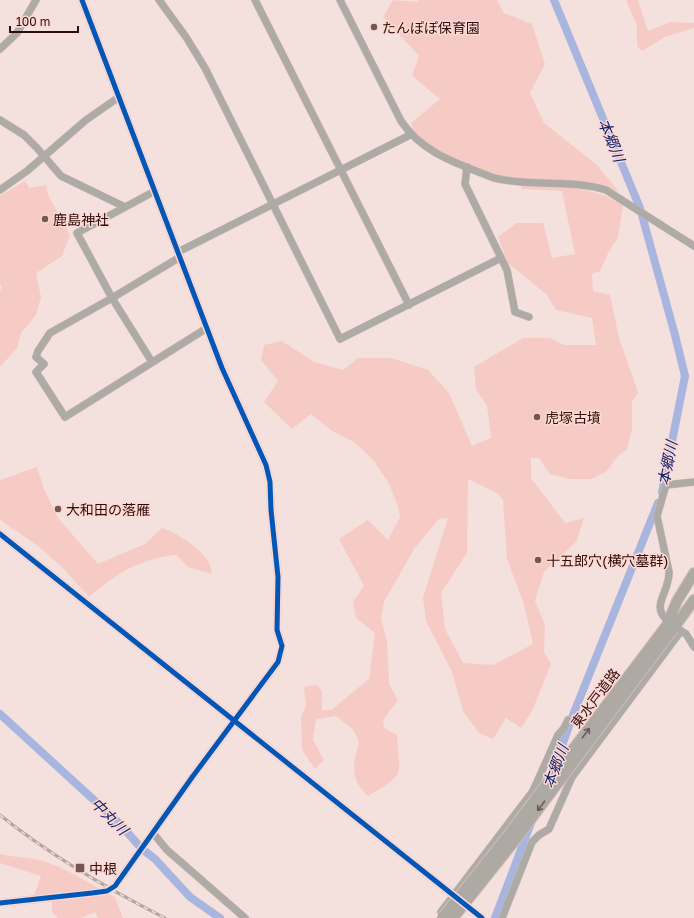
<svg xmlns="http://www.w3.org/2000/svg" width="694" height="918" font-family="'Golos Text','Noto Sans JP',sans-serif">
  <rect width="100%" height="100%" fill="#f4e0dd"/>
  <path fill="#f6cbc6" fill-rule="evenodd" d="M393 0 419 2 418 0H497L504 13 532 24 545 64 530 93 544 123 597 165 619 192 596 183 521 181 496 176 431 148 413 132 411 123 440 99 412 76 419 56 383 17Z
    M626 0H638L648 31 670 22 694 23V28L665 37 642 51 637 46V26Z
    M25 181 29 188 46 185 48 195 70 235 62 256 36 273 41 297 36 315 21 333 17 348 0 367V291L2 287 0 284V196Z
    M521 185C557 187 592 185 623 205L618 238 609 251 600 271 592 274 593 291 610 295 619 338 638 392 632 402V429L627 449 617 457 607 471 591 479H570L550 474 539 458H531V478L565 523 584 518 576 542 544 572 535 601 545 625 544 652 551 664 532 711 521 728 506 718 493 739 479 733 463 711 452 672 426 621 423 598 448 518 439 519 414 549 384 602 381 619 387 641 389 684 398 700 383 720 384 728 397 735C397 747 400 759 399 770 399 779 376 791 368 796 349 778 353 764 359 742L353 729 336 716 316 719 313 740 324 760 315 769 302 750 301 717 306 705 304 687 317 685 322 691V710H331L369 679 375 633 356 618 353 602 364 586 339 539 368 520 388 540 400 517 398 506 388 482 374 461 354 442 332 431 311 414 292 429 264 402 278 381 261 360 264 345 282 341 314 362 343 370 358 358H391L428 370 449 393 472 446 491 438 487 406 476 389 474 367 523 338H550L564 345H596L592 318 556 310 547 295 508 263 498 237 516 223H543L552 258 575 254 562 191 522 189ZM468 479 497 493 503 500 507 559 523 601 533 644 493 665 463 663 445 629 441 593 467 553Z
    M37 467 44 489 58 518 98 564 145 544 162 528C177 533 197 546 207 559 210 563 211 570 212 574L188 567 176 555C139 559 117 573 89 597L63 568 38 546 0 520V480Z
    M0 854C16 858 33 857 49 863 71 871 93 886 115 897L123 918H98L95 912 82 918H58L52 912V894L34 896 41 876 0 863Z"/>
  <g fill="none" stroke-linecap="round" stroke-linejoin="round">
    <path stroke="#a8b5df" stroke-width="8" d="M554 0 640 208 675 335 685 376 662 492
      M0 714 119 823 142 849 155 859 190 897 220 918
      M553 771 573 715 658 503
      M495 918 531 823"/>
    <defs>
      <path id="minor" d="M159 0 186 37 205 68 340 339 501 258
        M255 0 409 305
        M340 0 401 121C423 154 459 164 494 178 531 187 570 179 606 190L694 246
        M0 49 17 33 36 0
        M0 120 24 135 37 148 61 176 125 207
        M467 167 465 184 507 270 515 312 529 317
        M0 190 27 171 86 120 119 97
        M178 252 410 135
        M180 257 112 298 50 333 38 351 36 357 44 364 36 372 65 417 207 328
        M152 362 112 298 77 233 155 191
        M0 534 482 918
        M666 619C651 605 670 591 669 572L657 516 666 485 694 482
        M678 629 686 634 694 647
        M153 833 167 850 245 918
        M0 903 92 893 107 891 115 886 193 776 278 662 282 646 277 630 278 577 271 510 270 482 266 465 222 368 82 0
        M441 912 533 791 558 735 564 728 568 720
        M502 918 532 842 539 835 549 829 572 777 681 631"/>
      <path id="highway" d="M667 625 677 601 694 573
        M673 629 694 600"/>
    </defs>
    <use href="#minor" stroke="#cfbcb9" stroke-width="8"/>
    <use href="#highway" stroke="#cfbcb9" stroke-width="12"/>
    <use href="#minor" stroke="#aeaba6" stroke-width="7"/>
    <use href="#highway" stroke="#aea9a3" stroke-width="10"/>
    <defs>
      <path id="rail" d="M0 815C51 856 106 888 165 918"/>
    </defs>
    <use href="#rail" stroke="#aea6a2" stroke-width="3"/>
    <use href="#rail" stroke="#fed8d3" stroke-width="1.5" stroke-dasharray="4.5" stroke-linecap="butt"/>
    <defs>
      <path id="highway-bridge" d="M442 918 509 834 667 625
        M453 918 516 839 673 629"/>
    </defs>
    <use href="#highway-bridge" stroke="#cfbcb9" stroke-width="12" stroke-linecap="butt"/>
    <use href="#highway-bridge" stroke="#aea9a3" stroke-width="10"/>
    <defs>
      <path id="cycleway" d="M0 534 482 918
        M0 903 92 893 107 891 115 886 193 776 278 662 282 646 277 630 278 577 271 510 270 482 266 465 222 368 82 0"/>
    </defs>
    <use href="#cycleway" stroke="#fed8d3" stroke-width="8"/>
    <use href="#cycleway" stroke="#0057b8" stroke-width="5"/>
  </g>
  <defs><path id="oneway-shaft" d="M-6 0H5M1.5-3L5.5 0L1.5 3" fill="none" stroke-width="1.6" stroke-linecap="round" stroke-linejoin="round"/></defs>
  <g stroke="#6e5b57">
    <use href="#oneway-shaft" transform="translate(586 733) rotate(-53)"/>
    <use href="#oneway-shaft" transform="translate(541 806) rotate(127)"/>
  </g>
  <g fill="#735754" stroke="#fed8d3" stroke-width="1.5">
    <circle cx="374" cy="27" r="4"/>
    <circle cx="45" cy="219" r="4"/>
    <circle cx="537" cy="417" r="4"/>
    <circle cx="58" cy="509" r="4"/>
    <circle cx="538" cy="560" r="4"/>
    <rect x="75" y="863" width="10" height="10" rx="2"/>
  </g>
  <g text-anchor="middle" dominant-baseline="central" stroke-width="3" stroke-linejoin="round" paint-order="stroke">
    <g font-size="14" fill="#2e0d0b" stroke="#fed8d3" text-anchor="start">
      <text x="382" y="27">たんぽぽ保育園</text>
      <text x="53" y="219">鹿島神社</text>
      <text x="545" y="417">虎塚古墳</text>
      <text x="66" y="509">大和田の落雁</text>
      <text x="546" y="560">十五郎穴(横穴墓群)</text>
      <text x="89" y="868">中根</text>
    </g>
    <g font-size="14" fill="#2e0d0b" stroke="#fed8d3">
      <text transform="translate(595 698) rotate(-53)">東水戸道路</text>
    </g>
    <g font-size="15" font-style="italic" fill="#10236b" stroke="#fed8d3">
      <text transform="translate(612 140) rotate(68)">本郷川</text>
      <text transform="translate(667 463) rotate(-79)">本郷川</text>
      <text transform="translate(555 766) rotate(-69)">本郷川</text>
      <text transform="translate(110 816) rotate(45)">中丸川</text>
    </g>
  </g>
  <path d="M10 26v6h68v-6" fill="none" stroke="#2e0d0b" stroke-width="2"/>
  <text x="16" y="26" font-size="12" fill="#2e0d0b" stroke="#fed8d3" stroke-width="3" paint-order="stroke">100 m</text>
</svg>
